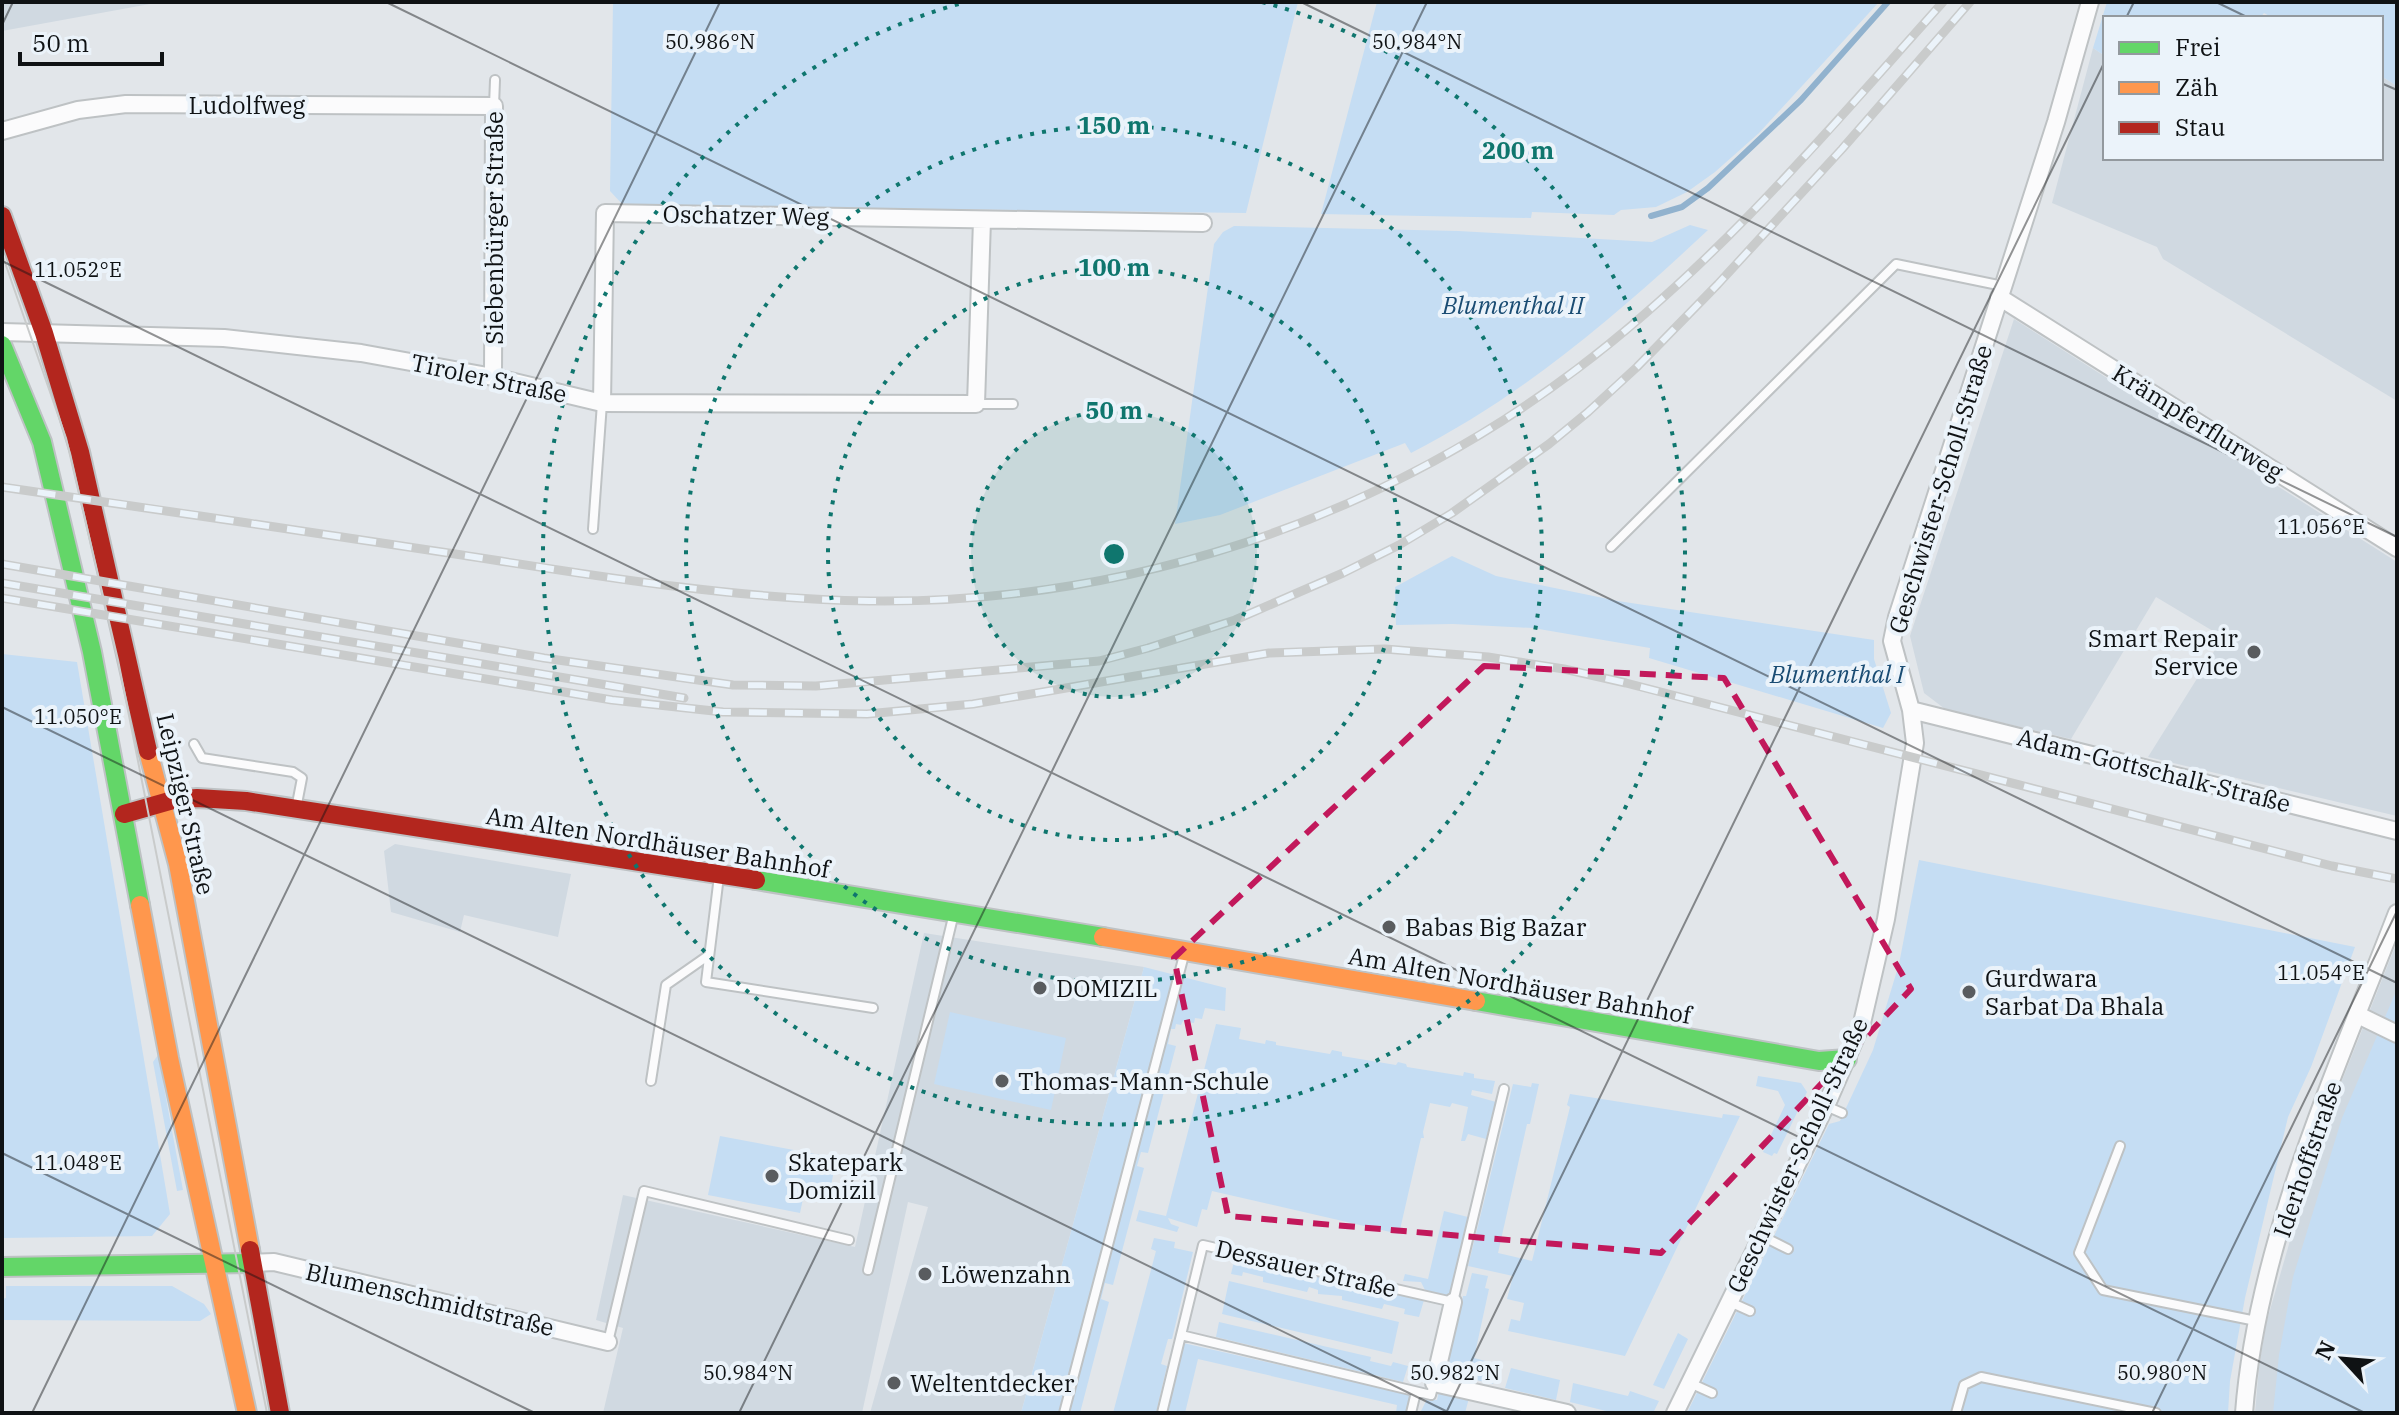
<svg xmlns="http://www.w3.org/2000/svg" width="2399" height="1415" font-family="'IBM Plex Serif',serif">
  <rect width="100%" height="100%" fill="#e2e6ea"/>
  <path fill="#d0d9e1" d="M2 2H161L2 31Z
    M2093 48 2105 56V158H2381V76L2397 86V401L2163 259 2157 247 2052 203Z
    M2014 319 2397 562V816L2148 757 2223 637 2156 597 2071 739 1945 709 1924 693 1910 636Z
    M395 844 571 874 558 937 464 915 460 932 391 912 384 851Z
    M924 933 1144 967 1021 1413H870L928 1207 908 1202 862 1413H603L623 1328 596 1320 623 1195 855 1247Z
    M2397 942V1413H2255L2259 1367 2266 1324 2308 1178 2337 1093Z"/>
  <path fill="#c5ddf3" d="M613 2H1298L1246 213 623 205 610 191Z
    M1377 2H1879L1759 133 1715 172 1687 192 1656 207 1621 210 1614 215 1532 212 1531 218 1321 214Z
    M2107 2H2397V86L2381 76V18H2273L2264 13 2260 18H2105V56L2093 48Z
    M1690 225 1708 230C1616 316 1524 395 1411 453L1405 443 1220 515 1175 524 1214 244 1223 232 1234 226 1458 231 1652 242Z
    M1452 556 1496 576 1618 601 1874 640V659L1891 713 1883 728 1649 658 1650 648 1533 628 1453 624 1396 625 1395 587Z
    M2 654 77 662 170 1214 152 1236 2 1238Z
    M1919 860 2355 947 2311 1067 2288 1117 2245 1298 2230 1381 2228 1413H1687L1829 1124 1840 1121 1873 1050 1899 964Z
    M1144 967 1226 988 1225 1011 1205 1008 1202 1019 1195 1018 1194 1023 1183 1021 1181 1025 1176 1024 1175 1029H1171L1168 1044 1176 1046 1148 1153 1141 1152 1137 1166 1144 1168 1113 1285 1105 1283 1101 1299 1109 1302 1080 1413H1021Z
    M2397 989V1413H2273L2279 1355 2293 1277 2342 1118Z
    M950 1012 1066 1038 1051 1110 934 1084Z
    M1216 1024 1241 1028 1239 1039 1265 1044 1266 1040 1276 1042V1045L1330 1054 1332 1050 1342 1052V1056L1396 1065 1398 1062 1406 1064 1407 1067 1463 1076 1464 1072 1474 1074V1078L1495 1081 1492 1094 1472 1090 1471 1095 1496 1102 1486 1139 1468 1134 1465 1141H1461L1468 1107 1452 1103 1450 1107 1430 1103 1423 1132 1424 1138H1421L1399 1234 1212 1191 1207 1210 1202 1209 1197 1227 1168 1218 1171 1224 1179 1227 1177 1232 1136 1221 1139 1210 1166 1216Z
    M158 1055 183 1190 177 1191 153 1062Z
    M1758 1076 1801 1083 1807 1092 1777 1154 1774 1153 1772 1156 1763 1152 1785 1105 1778 1091 1756 1086Z
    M1532 1083 1539 1084 1530 1124H1527L1498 1253 1532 1261 1570 1107 1567 1105 1570 1094 1722 1118 1723 1114 1740 1116 1625 1356 1508 1331 1511 1319 1520 1321 1524 1303 1507 1299 1513 1276 1468 1266 1513 1084 1531 1087Z
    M720 1136 836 1158 829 1198 804 1194 800 1213 708 1195Z
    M1444 1211 1468 1217 1450 1296 1425 1290 1421 1282 1403 1281 1405 1274 1428 1279Z
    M1154 1238 1175 1242 1174 1248 1193 1252 1172 1339H1168L1161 1364 1167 1366 1156 1413H1113L1156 1251 1151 1249Z
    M1235 1257 1424 1300 1419 1317 1404 1314 1405 1309 1384 1304 1382 1309 1342 1300V1296L1318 1294V1290L1309 1287 1307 1292 1263 1282V1277L1243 1272 1242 1276 1231 1274Z
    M1472 1273 1488 1276 1485 1288 1489 1289 1474 1358 1497 1364 1493 1384 1460 1376 1450 1367 1449 1359 1463 1296H1466Z
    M1229 1281 1399 1322 1392 1354 1222 1314Z
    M6 1286H172L204 1304 211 1314 200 1321 2 1320V1299L6 1298Z
    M1219 1322 1371 1357 1370 1361 1391 1366 1393 1362 1408 1366 1403 1382 1216 1337Z
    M1678 1333 1688 1339 1664 1389 1653 1385Z
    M1183 1343 1411 1395 1407 1413H1396L1397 1405 1198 1359 1185 1413H1167Z
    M1511 1368 1560 1380 1556 1400 1505 1388Z
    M1573 1383 1628 1396 1630 1391 1659 1401 1653 1413H1614L1570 1402Z
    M1439 1391 1469 1398 1465 1413H1420L1427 1399 1437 1400Z"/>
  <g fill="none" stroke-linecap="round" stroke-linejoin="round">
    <path stroke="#91b2ce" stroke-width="6" d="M1651 216 1682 207 1708 188 1801 100 1888 2"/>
    <defs>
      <path id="lane" d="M494 106 495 80
        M977 404H1013
        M593 529 602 403
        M1611 547 1896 264 2003 286
        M194 744 202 758 293 772 302 778 296 809
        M719 876 706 982 873 1008
        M651 1081 666 985 709 955
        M1826 1106 1842 1113
        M2120 1146 2079 1253 2103 1290 2256 1321
        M1762 1236 1788 1249
        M868 1270 954 913
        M1730 1302 1750 1311
        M608 1342 644 1191 849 1240
        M1434 1383 1431 1395 1181 1335 1203 1245 1453 1302 1504 1089
        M1690 1383 1712 1393
        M1064 1413 1184 955
        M1162 1413 1181 1335
        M1411 1413 1416 1392
        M1956 1413 1964 1385 1981 1377 2156 1413"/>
      <path id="street" d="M2 131 78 110 126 104 494 106 493 377
        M1999 297 2397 548
        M2 332 224 338 361 353 493 377 602 403 976 404 982 220
        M602 403 605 213 1203 223
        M1911 710 2397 831
        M2358 1015 2397 1034
        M251 1263 274 1262 608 1342
        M1453 1302 1434 1383 1567 1413
        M1675 1413 1829 1099 1862 1023 1886 919 1915 743 1911 710 1892 641 1897 617 2056 122 2090 2
        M2244 1413C2257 1243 2336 1071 2397 913"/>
      <path id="fast" d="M2 345 42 442 92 652 140 905
        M756 880 1103 937
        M1476 1001 1819 1061 1847 1059
        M2 1267 251 1263"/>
      <path id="slow" d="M148 751 178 864 250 1250
        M140 905 169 1058 247 1413
        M1103 937 1476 1001"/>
      <path id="jam" d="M2 216 44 333 80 452 148 751
        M124 814 173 800 197 798 246 801 756 880
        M250 1250 280 1413"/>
    </defs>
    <use href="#lane" stroke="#bec2c4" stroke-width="12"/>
    <use href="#street" stroke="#bec2c4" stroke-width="20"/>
    <use href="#fast" stroke="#bec2c4" stroke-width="22"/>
    <use href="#slow" stroke="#bec2c4" stroke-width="22"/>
    <use href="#jam" stroke="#bec2c4" stroke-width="22"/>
    <use href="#lane" stroke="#fbfbfc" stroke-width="8"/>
    <use href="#street" stroke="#fbfbfc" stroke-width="16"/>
    <use href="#fast" stroke="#63d668" stroke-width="18"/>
    <use href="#slow" stroke="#ff974d" stroke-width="18"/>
    <use href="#jam" stroke="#b3261e" stroke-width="18"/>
    <path stroke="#c9cbcb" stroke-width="2" d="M2 254 66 438 118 660 267 1413"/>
    <defs>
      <path id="rail" d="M2 487C155 509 309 532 462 555 597 576 734 599 870 601 1124 604 1374 522 1577 369 1715 265 1828 131 1943 2
        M2 564 544 658 733 685 816 686 1099 661 1148 648 1235 620 1343 573 1399 545 1452 513 1549 444 1588 412 1637 367 1718 284 1842 149 1970 2
        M2 583 684 698
        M2 598 612 700 723 712 867 714 973 704 1269 653 1385 649 1488 657 1564 669 1626 683 2332 866 2397 879"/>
    </defs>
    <use href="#rail" stroke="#c9cbcb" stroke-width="9"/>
    <use href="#rail" stroke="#ebf3fa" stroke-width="6" stroke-dasharray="18" stroke-linecap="butt"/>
  </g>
  <path fill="none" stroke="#c2185b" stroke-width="6" stroke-dasharray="16 10" stroke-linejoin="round" d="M1484 666 1724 678 1911 989 1661 1253 1228 1216 1174 958Z"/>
  <path fill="none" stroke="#0f1214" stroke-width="2" stroke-opacity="0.45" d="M386 2 2397 983M1301 2 2397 537M2216 2 2249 18M2126 18 2134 2M2 25 13 2M2381 83 2397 90M2 261 2365 1413M2 707 1450 1413M2 1153 535 1413M32 1413 720 2M739 1413 1427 2M1446 1413 2105 61M2152 1413 2397 911"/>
  <circle cx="1114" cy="554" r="143" fill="#0f766e" fill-opacity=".12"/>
  <g fill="none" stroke="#0f766e" stroke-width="4" stroke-dasharray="4 8">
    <circle cx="1114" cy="554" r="143"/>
    <circle cx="1114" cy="554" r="286"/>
    <circle cx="1114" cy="554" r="428"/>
    <path d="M1262 2A571 571 0 1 1 966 2"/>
  </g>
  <g fill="#595c5f" stroke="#ebf3fa" stroke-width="3">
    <circle cx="2254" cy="652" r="8"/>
    <circle cx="1389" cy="927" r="8"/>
    <circle cx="1040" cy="988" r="8"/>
    <circle cx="1969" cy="992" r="8"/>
    <circle cx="1002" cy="1081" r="8"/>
    <circle cx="772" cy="1176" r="8"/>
    <circle cx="925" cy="1274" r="8"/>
    <circle cx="894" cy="1383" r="8"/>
  </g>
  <g text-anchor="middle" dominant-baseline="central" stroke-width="8" stroke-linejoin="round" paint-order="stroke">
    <g font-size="24" fill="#0f1214" stroke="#ebf3fa">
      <text x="247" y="105">Ludolfweg</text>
      <text transform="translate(746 215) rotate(1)">Oschatzer Weg</text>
      <text transform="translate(494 228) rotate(-90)">Siebenbürger Straße</text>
      <text transform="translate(489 378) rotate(12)">Tiroler Straße</text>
      <text transform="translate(2198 422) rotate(32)">Krämpferflurweg</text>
      <text transform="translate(1940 489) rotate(-73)">Geschwister-Scholl-Straße</text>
      <text transform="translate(2154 770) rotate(14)">Adam-Gottschalk-Straße</text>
      <text transform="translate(186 804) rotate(77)">Leipziger Straße</text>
      <text transform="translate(658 842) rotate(9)">Am Alten Nordhäuser Bahnhof</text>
      <text transform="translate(1520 985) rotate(10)">Am Alten Nordhäuser Bahnhof</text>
      <text transform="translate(1797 1155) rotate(-65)">Geschwister-Scholl-Straße</text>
      <text transform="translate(2307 1159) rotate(-71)">Iderhoffstraße</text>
      <text transform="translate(1306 1268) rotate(13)">Dessauer Straße</text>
      <text transform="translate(430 1299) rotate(13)">Blumenschmidtstraße</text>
    </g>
    <g font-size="24" font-style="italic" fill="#1a4c73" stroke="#ebf3fa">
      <text x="1513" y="305">Blumenthal II</text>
      <text x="1837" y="674">Blumenthal I</text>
    </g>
    <g font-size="24" fill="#0f1214" stroke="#ebf3fa" text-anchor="start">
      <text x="2238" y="638" text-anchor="end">Smart Repair<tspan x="2238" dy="28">Service</tspan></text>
      <text x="1405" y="927">Babas Big Bazar</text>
      <text x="1985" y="978">Gurdwara<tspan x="1985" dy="28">Sarbat Da Bhala</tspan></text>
      <text x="1056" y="988">DOMIZIL</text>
      <text x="1018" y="1081">Thomas-Mann-Schule</text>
      <text x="788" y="1162">Skatepark<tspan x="788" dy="28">Domizil</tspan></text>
      <text x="941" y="1274">Löwenzahn</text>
      <text x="910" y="1383">Weltentdecker</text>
    </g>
  </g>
  <g font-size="20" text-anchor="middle" fill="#0f1214" stroke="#ebf3fa" stroke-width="8" stroke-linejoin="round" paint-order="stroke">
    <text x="710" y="49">50.986°N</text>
    <text x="1417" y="49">50.984°N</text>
    <text x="78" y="277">11.052°E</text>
    <text x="2321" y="534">11.056°E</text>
    <text x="78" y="724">11.050°E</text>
    <text x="2321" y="980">11.054°E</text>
    <text x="78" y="1170">11.048°E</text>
    <text x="748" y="1380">50.984°N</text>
    <text x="1455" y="1380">50.982°N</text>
    <text x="2162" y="1380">50.980°N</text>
  </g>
  <circle cx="1114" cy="554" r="12" fill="#0f766e" stroke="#ebf3fa" stroke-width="4"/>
  <g font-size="24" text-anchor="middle" font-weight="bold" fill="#0f766e" stroke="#ebf3fa" stroke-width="8" stroke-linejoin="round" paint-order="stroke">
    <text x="1114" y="134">150 m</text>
    <text x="1518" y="159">200 m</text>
    <text x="1114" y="276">100 m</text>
    <text x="1114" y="419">50 m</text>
  </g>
  <rect width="2399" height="1415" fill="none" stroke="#0f1214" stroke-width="8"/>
  <rect x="2103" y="16" width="280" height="144" fill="#ebf3fa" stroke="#93999e" stroke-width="2"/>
  <rect x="2119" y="42" width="40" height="12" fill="#63d668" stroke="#93999e" stroke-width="2"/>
  <text x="2175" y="56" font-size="24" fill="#0f1214">Frei</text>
  <rect x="2119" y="82" width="40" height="12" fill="#ff974d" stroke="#93999e" stroke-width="2"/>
  <text x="2175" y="96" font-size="24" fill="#0f1214">Zäh</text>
  <rect x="2119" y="122" width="40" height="12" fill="#b3261e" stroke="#93999e" stroke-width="2"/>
  <text x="2175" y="136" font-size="24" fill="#0f1214">Stau</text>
  <g transform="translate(2343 1359) rotate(296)" stroke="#ebf3fa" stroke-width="6" paint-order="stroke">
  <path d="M0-6L14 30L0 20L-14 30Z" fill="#0f1214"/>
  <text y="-12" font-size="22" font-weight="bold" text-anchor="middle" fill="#0f1214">N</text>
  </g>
  <path d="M20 52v12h142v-12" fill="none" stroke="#0f1214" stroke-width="4"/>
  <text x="32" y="52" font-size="24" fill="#0f1214" stroke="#ebf3fa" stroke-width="6" paint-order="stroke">50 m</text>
</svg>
